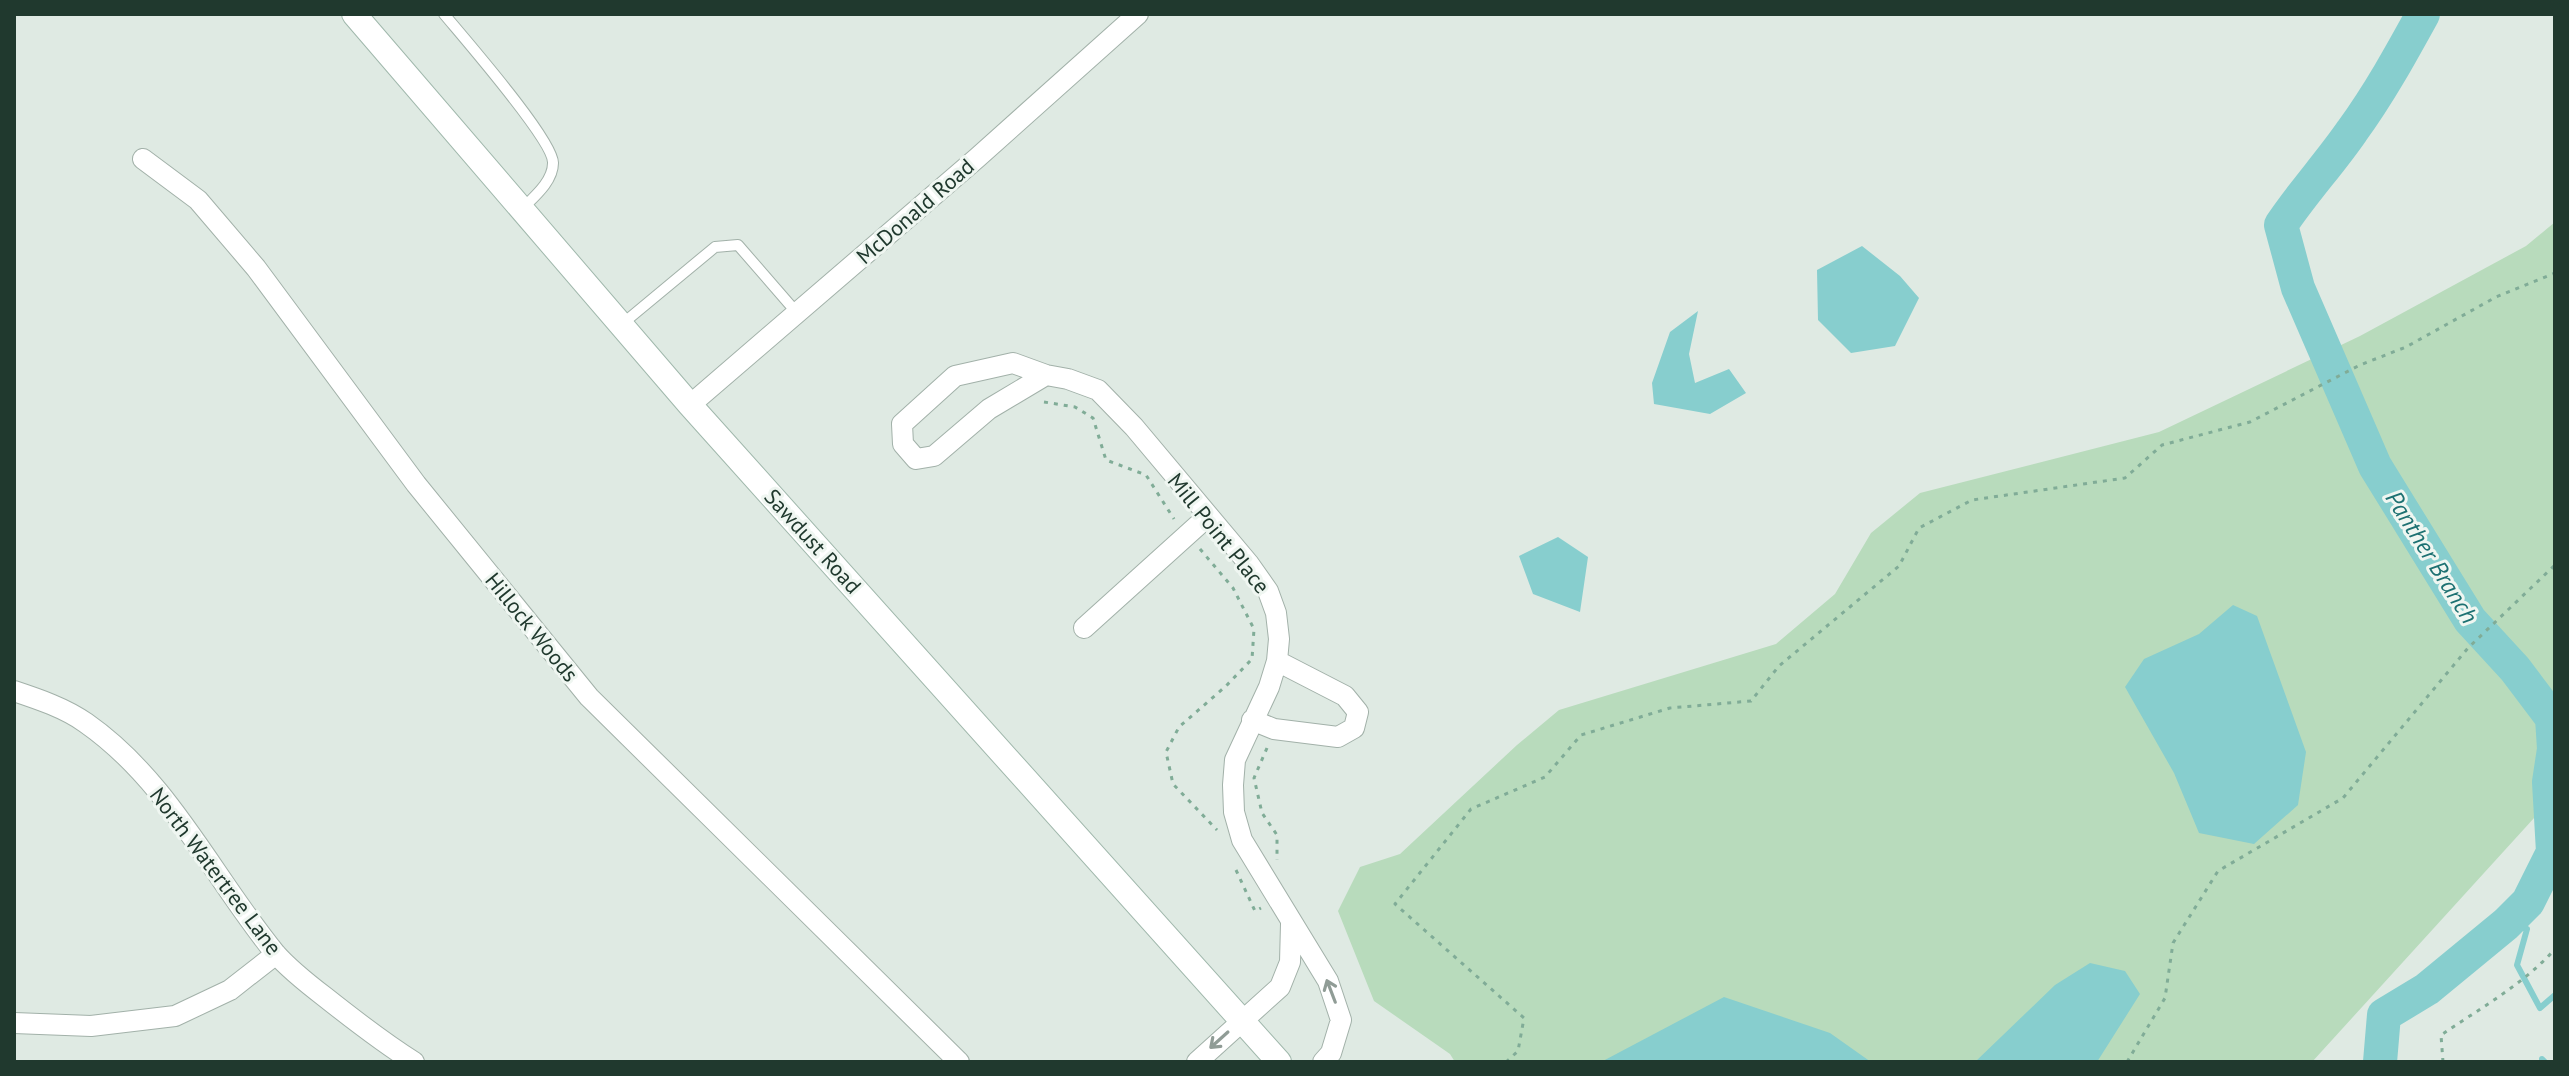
<svg xmlns="http://www.w3.org/2000/svg" width="2569" height="1076" font-family="'PT Sans',sans-serif">
  <rect width="100%" height="100%" fill="#dfeae3"/>
  <path fill="#b8dbbc" d="M2555 222V795L2312 1062H1455L1450 1054 1374 1001 1338 911 1360 867 1400 854 1517 745 1559 710 1776 644 1835 594 1871 533 1920 493 2159 432 2360 336 2526 246Z"/>
  <path fill="#87cece" d="M1862 246 1900 276 1919 298 1895 346 1851 353 1818 320 1817 270Z
    M1698 311 1689 354 1695 383 1729 369 1746 393 1710 414 1654 404 1652 383 1670 332Z
    M1558 537 1588 557 1580 612 1533 594 1519 556Z
    M2233 605 2257 616 2306 752 2298 805 2254 844 2199 833 2174 773 2125 687 2144 659 2199 634Z
    M2090 963 2125 971 2140 994 2097 1062H1975L2055 985Z
    M1724 997 1830 1033 1871 1062H1601Z"/>
  <g fill="none" stroke-linecap="round" stroke-linejoin="round">
    <path stroke="#87cece" stroke-width="6" d="M2506 924 2527 929 2517 965 2540 1008 2555 995
      M2542 1062V1059L2545 1062"/>
    <path stroke="#87cece" stroke-width="34" d="M2380 1062 2384 1015 2427 989 2506 924 2528 902 2553 852 2549 782 2554 749 2552 718 2515 669 2470 620 2375 466 2298 288 2281 225C2303 192 2330 163 2352 131 2379 94 2401 54 2423 14"/>
    <defs>
      <path id="lane" d="M444 14C463 37 554 141 553 163 553 181 535 196 523 208
        M621 325 715 247 738 245 797 313"/>
      <path id="street" d="M143 159 198 200 256 268 416 484 589 697 959 1062
        M1046 375 989 409 934 456 916 459 903 444 902 424 955 376 1013 363 1046 375 1068 379 1098 390 1134 427 1249 564 1268 591 1276 613 1279 639 1277 661 1269 687 1235 760 1233 785 1234 812 1242 840 1328 981 1341 1020 1331 1053 1323 1062
        M690 405 977 158 1138 14
        M1084 628 1207 517
        M14 691C38 699 65 708 86 723 169 781 212 876 275 953 289 969 308 984 325 997 354 1020 382 1042 414 1062
        M1252 720 1274 729 1338 737 1354 728 1358 712 1345 696 1277 661
        M14 1023 91 1026 175 1016 230 990 276 954
        M1197 1062 1280 987 1290 962 1291 924"/>
      <path id="secondary" d="M354 14 690 405 1279 1062"/>
    </defs>
    <use href="#lane" stroke="#a2b1a9" stroke-width="12"/>
    <use href="#street" stroke="#a2b1a9" stroke-width="22"/>
    <use href="#secondary" stroke="#a0b8ac" stroke-width="26"/>
    <path stroke="#80ac97" stroke-width="3" stroke-dasharray="4 6" stroke-linecap="butt" d="M1044 402 1075 407 1093 418 1106 460 1146 475 1174 519
      M1200 549 1233 588 1254 629 1252 659 1226 686 1179 727 1166 752 1173 784 1217 830
      M1267 748 1254 778 1262 813 1277 835V860
      M1236 870 1255 911 1261 908
      M1506 1062 1518 1051 1524 1018 1395 904 1471 809 1545 777 1581 735 1670 708 1751 701 1779 666 1899 566 1919 528 1972 500 2125 478 2162 445 2250 422 2360 365 2406 347 2496 297 2555 273
      M2127 1062 2165 998 2173 943 2218 871 2343 798 2468 648 2555 565
      M2443 1062 2441 1035C2479 1009 2524 984 2555 949"/>
    <use href="#lane" stroke="#fff" stroke-width="10"/>
    <use href="#street" stroke="#fff" stroke-width="20"/>
    <use href="#secondary" stroke="#fff" stroke-width="24"/>
  </g>
  <defs><path id="oneway-shaft" d="M-6 0H5M1.5-3L5.5 0L1.5 3" fill="none" stroke-width="1.6" stroke-linecap="round" stroke-linejoin="round" transform="scale(2)"/></defs>
  <g stroke="#909c96">
    <use href="#oneway-shaft" transform="translate(1331 991) rotate(-111)"/>
    <use href="#oneway-shaft" transform="translate(1219 1040) rotate(138)"/>
  </g>
  <g text-anchor="middle" dominant-baseline="central" stroke-width="6" stroke-linejoin="round" paint-order="stroke">
    <g font-size="22" fill="#20392e" stroke="#eff6f1">
      <text transform="translate(915 211) rotate(-41)">McDonald Road</text>
      <text transform="translate(1219 533) rotate(51)">Mill Point Place</text>
      <text transform="translate(813 541) rotate(48)">Sawdust Road</text>
      <text transform="translate(532 627) rotate(51)">Hillock Woods</text>
      <text transform="translate(216 871) rotate(53)">North Watertree Lane</text>
    </g>
    <g font-size="24" font-style="italic" fill="#1d7172" stroke="#eff6f1">
      <text transform="translate(2432 557) rotate(58)">Panther Branch</text>
    </g>
  </g>
  <rect width="2569" height="1076" fill="none" stroke="#20392e" stroke-width="32"/>
</svg>
